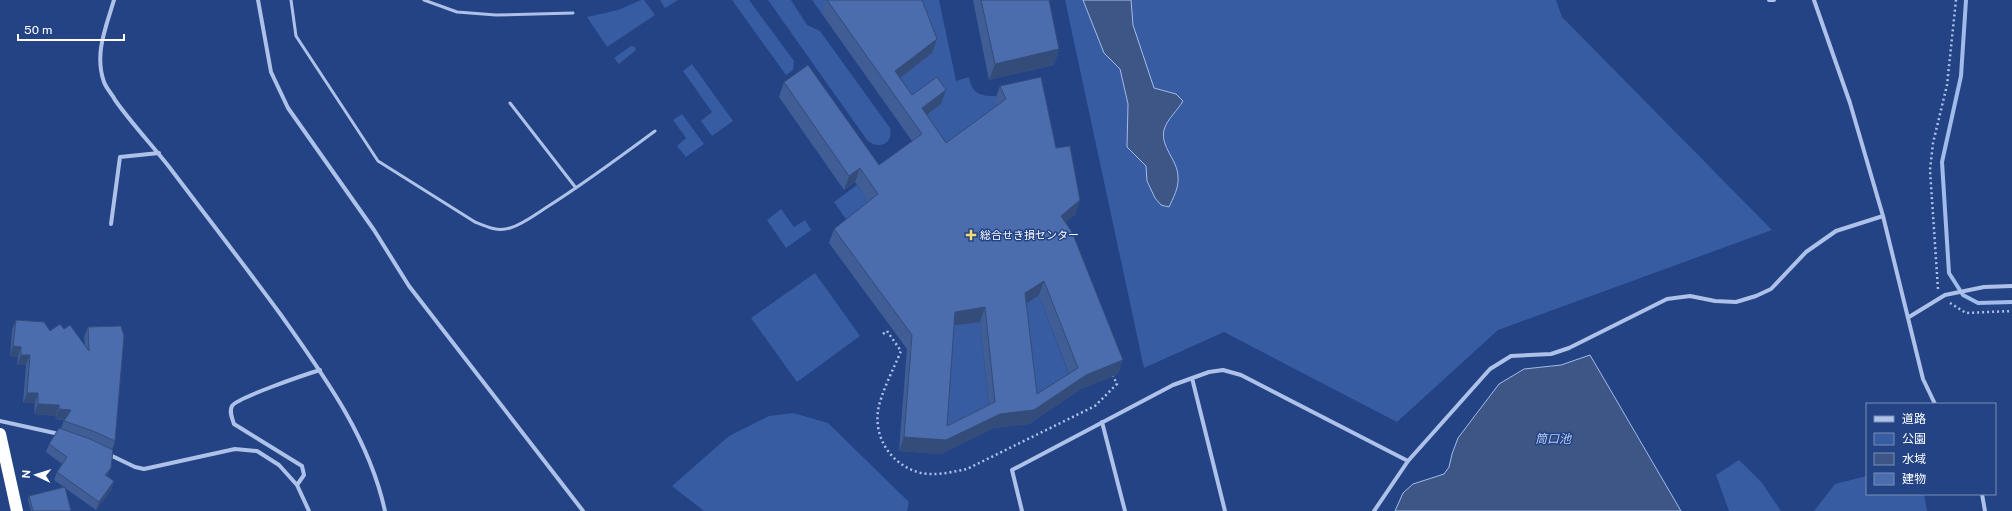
<svg xmlns="http://www.w3.org/2000/svg" width="2012" height="511" font-family="'Public Sans','Noto Sans JP',sans-serif">
  <rect width="100%" height="100%" fill="#234385"/>
  <path fill="#375ca2" d="M641 0H644L655 15 607 47 587 17 618 10Z
    M660 0H678L665 8Z
    M732 0H749L794 61 793 70 786 75Z
    M768 0H791L807 25 820 31 890 128C894 143 879 151 867 140Z
    M812 0H842L822 14Z
    M911 0H939L956 81 969 77C972 94 980 96 996 96L997 104 1001 113 942 157 889 86Z
    M1065 0H1556L1562 17 1772 230 1498 330 1397 422 1224 332 1144 368Z
    M631 46 635 47 636 50 619 64 614 58Z
    M692 64 733 121 712 136 701 121 712 112 683 71Z
    M682 114 704 144 686 157 677 146 686 138 673 120Z
    M910 163 851 226 834 202 857 185 864 195Z
    M781 209 794 227 805 220 811 230 786 248 767 220Z
    M815 273 860 336 797 382 751 318Z
    M1039 295 1072 383 1031 409 1019 308Z
    M980 322 990 417 942 440 950 326Z
    M793 413 828 423 909 502 907 511H704L672 486 729 436 769 416Z
    M1739 460 1762 483 1781 511H1729L1716 475Z
    M1867 476V494H1924L1927 511H1814L1835 484Z"/>
  <path fill="#3e5686" stroke="#a1bbea" d="M1083 0H1131L1133 25 1154 88 1176 94 1183 101C1178 110 1167 119 1164 130 1160 147 1178 160 1178 177 1179 188 1173 198 1169 207L1161 205 1155 198 1147 181 1146 166 1127 147 1128 104 1120 69 1104 53Z
    M1590 355 1681 511H1395L1403 493 1413 484 1444 474 1449 467 1452 454 1458 438 1499 384 1524 369 1561 365Z"/>
  <g fill="none" stroke-linecap="round" stroke-linejoin="round">
    <path stroke="#a1bbea" stroke-width="4" d="M1966 0 1961 76 1942 162 1949 273 1963 295 1978 303 2012 302"/>
    <path stroke="#adc1e9" stroke-width="2.5" stroke-dasharray="2 3" stroke-linecap="butt" d="M1938 289 1930 170 1933 143 1947 85 1956 0
      M1950 303 1966 313 2012 311
      M883 334 887 331 901 351C894 368 880 395 878 411 874 440 893 466 921 473 936 476 952 472 967 469L1095 406 1117 384 1113 376"/>
    <path stroke="#adc1e9" stroke-width="3" d="M291 0 296 36 378 161 475 222C487 227 498 232 510 228 523 224 536 214 547 207 585 183 620 157 655 131
      M424 0 457 12 496 15 573 13
      M510 103 576 188"/>
    <path stroke="#adc1e9" stroke-width="4" d="M114 0C106 27 94 54 104 82 106 88 112 94 115 100 132 124 152 145 170 168 207 217 245 266 281 315 324 376 369 437 385 511
      M258 0 271 72 288 108 374 230 409 286 583 511
      M1769 0H1774
      M1814 0 1850 103 1883 216 1923 379 1935 404
      M111 224 120 157 159 153
      M1909 317 1945 295 1984 287 2012 286
      M1192 378 1225 511
      M0 421 59 434
      M1102 422 1125 511
      M108 454 135 467 144 469 235 449 257 451 279 465 297 485 309 511
      M297 485 304 475 302 466 234 424C232 418 229 412 232 406 236 398 307 374 320 370
      M1982 494 1985 511
      M1022 511 1012 470 1173 385 1209 372 1223 370 1241 375 1408 461
      M1374 511 1408 461 1490 369 1511 356 1551 354 1569 348 1667 299 1690 296 1715 301 1736 302 1756 296 1771 289 1806 252 1836 231 1883 216"/>
    <path stroke="#fff" stroke-width="12" d="M0 434 17 511"/>
  </g>
  <path fill="#405e95" fill-rule="evenodd" d="M827 0 932 53 900 78 912 95 941 104 926 115 946 143 997 105 995 100 1000 86 1056 148 1080 200 1075 215 1065 222 1123 360 1118 374 1081 389 1029 424 994 428 941 454 899 451 907 349 829 243 834 229 869 202 855 182 844 190 779 97 784 82 879 165 912 141 822 14ZM1039 295 1069 374 1037 394 1026 303ZM980 322 989 406 947 426 954 326Z
    M973 0H1049L1059 49 1054 65 989 80Z
    M16 320 50 331 64 329 85 345 84 337 88 327 115 441 112 450 111 468 107 477 114 481 111 490 96 510 65 488 71 511H31L28 500 29 496 64 487 54 480 57 472 62 464 46 452 49 444 61 429 64 420 55 419 56 416 34 414 35 403H23L26 365H17L18 357 10 356 12 330Z"/>
  <path fill="#344c79" d="M937 39 932 53 890 86 895 71Z
    M1059 49 1054 65 989 80 995 64Z
    M946 90 941 104 916 123 922 108Z
    M860 168 855 182 844 190 849 176Z
    M1080 200 1075 215 1056 231 1061 216Z
    M1044 281 1039 295 1019 308 1025 293Z
    M985 307 980 322 950 326 955 312Z
    M13 346 21 347 18 357 10 356Z
    M21 355H30L26 365H17Z
    M1123 360 1118 374 1081 389 1029 424 994 428 941 454 899 451 904 437 1000 414 1086 375Z
    M27 393H38L35 403H23Z
    M38 404 59 405 56 416 34 414Z
    M59 409 71 410 67 420 55 419Z
    M111 468 108 476 102 484 105 475Z
    M114 481 111 490 96 510 99 502Z"/>
  <path fill="#4b6dad" stroke="#344c79" fill-rule="evenodd" d="M827 0H922L937 39 895 71 912 95 937 77 946 90 922 108 946 143 1006 99 1000 86 1041 77 1056 148 1070 146 1080 200 1061 216 1072 232 1123 360 1086 375 1034 410 1000 414 946 440 904 437 912 335 834 229 878 194 860 168 849 176 784 82 808 65 879 165 922 134ZM1044 281 1078 368 1037 394 1025 293ZM985 307 995 402 947 426 955 312Z
    M981 0H1049L1059 49 995 64Z
    M16 320 44 322 50 331 60 324 64 329 70 325 89 351 88 327 121 326 124 336 115 441 93 431 64 421 71 410 59 409V405L38 404V393H27L30 355H21V347L13 346Z
    M59 428 90 439 113 450 111 468 105 475 114 481 99 502 57 472 67 457 49 444Z
    M65 487 71 511H33L29 496Z"/>
  <path fill="#f4dc6f" stroke="#234385" stroke-width="1.5" d="M969 229h4v4h4v4h-4v4h-4v-4h-4v-4h4z"/>
  <g text-anchor="middle" dominant-baseline="central" stroke-width="3" stroke-linejoin="round" paint-order="stroke">
    <g font-size="11" fill="#fff" stroke="#234385" text-anchor="start">
      <text x="980" y="235">総合せき損センター</text>
    </g>
    <g font-size="12" font-style="italic" fill="#b8ccf0" stroke="#234385">
      <text x="1553" y="439">筒口池</text>
    </g>
  </g>
  <rect x="1866" y="403" width="130" height="92" fill="#234385" stroke="#7b8eb6"/>
  <rect x="1874" y="416" width="20" height="6" fill="#adc1e9" stroke="#7b8eb6"/>
  <text x="1902" y="423" font-size="12" fill="#ffffff">道路</text>
  <rect x="1874" y="433" width="20" height="12" fill="#375ca2" stroke="#7b8eb6"/>
  <text x="1902" y="443" font-size="12" fill="#ffffff">公園</text>
  <rect x="1874" y="453" width="20" height="12" fill="#3e5686" stroke="#7b8eb6"/>
  <text x="1902" y="463" font-size="12" fill="#ffffff">水域</text>
  <rect x="1874" y="473" width="20" height="12" fill="#4b6dad" stroke="#7b8eb6"/>
  <text x="1902" y="483" font-size="12" fill="#ffffff">建物</text>
  <g transform="translate(36 475) rotate(274)" stroke="#234385" stroke-width="3" paint-order="stroke">
  <path d="M0-3L7 15L0 10L-7 15Z" fill="#ffffff"/>
  <text y="-6" font-size="11" font-weight="bold" text-anchor="middle" fill="#ffffff">N</text>
  </g>
  <path d="M18 34v6h106v-6" fill="none" stroke="#ffffff" stroke-width="2"/>
  <text x="24" y="34" font-size="12" fill="#ffffff" stroke="#234385" stroke-width="3" paint-order="stroke">50 m</text>
</svg>
